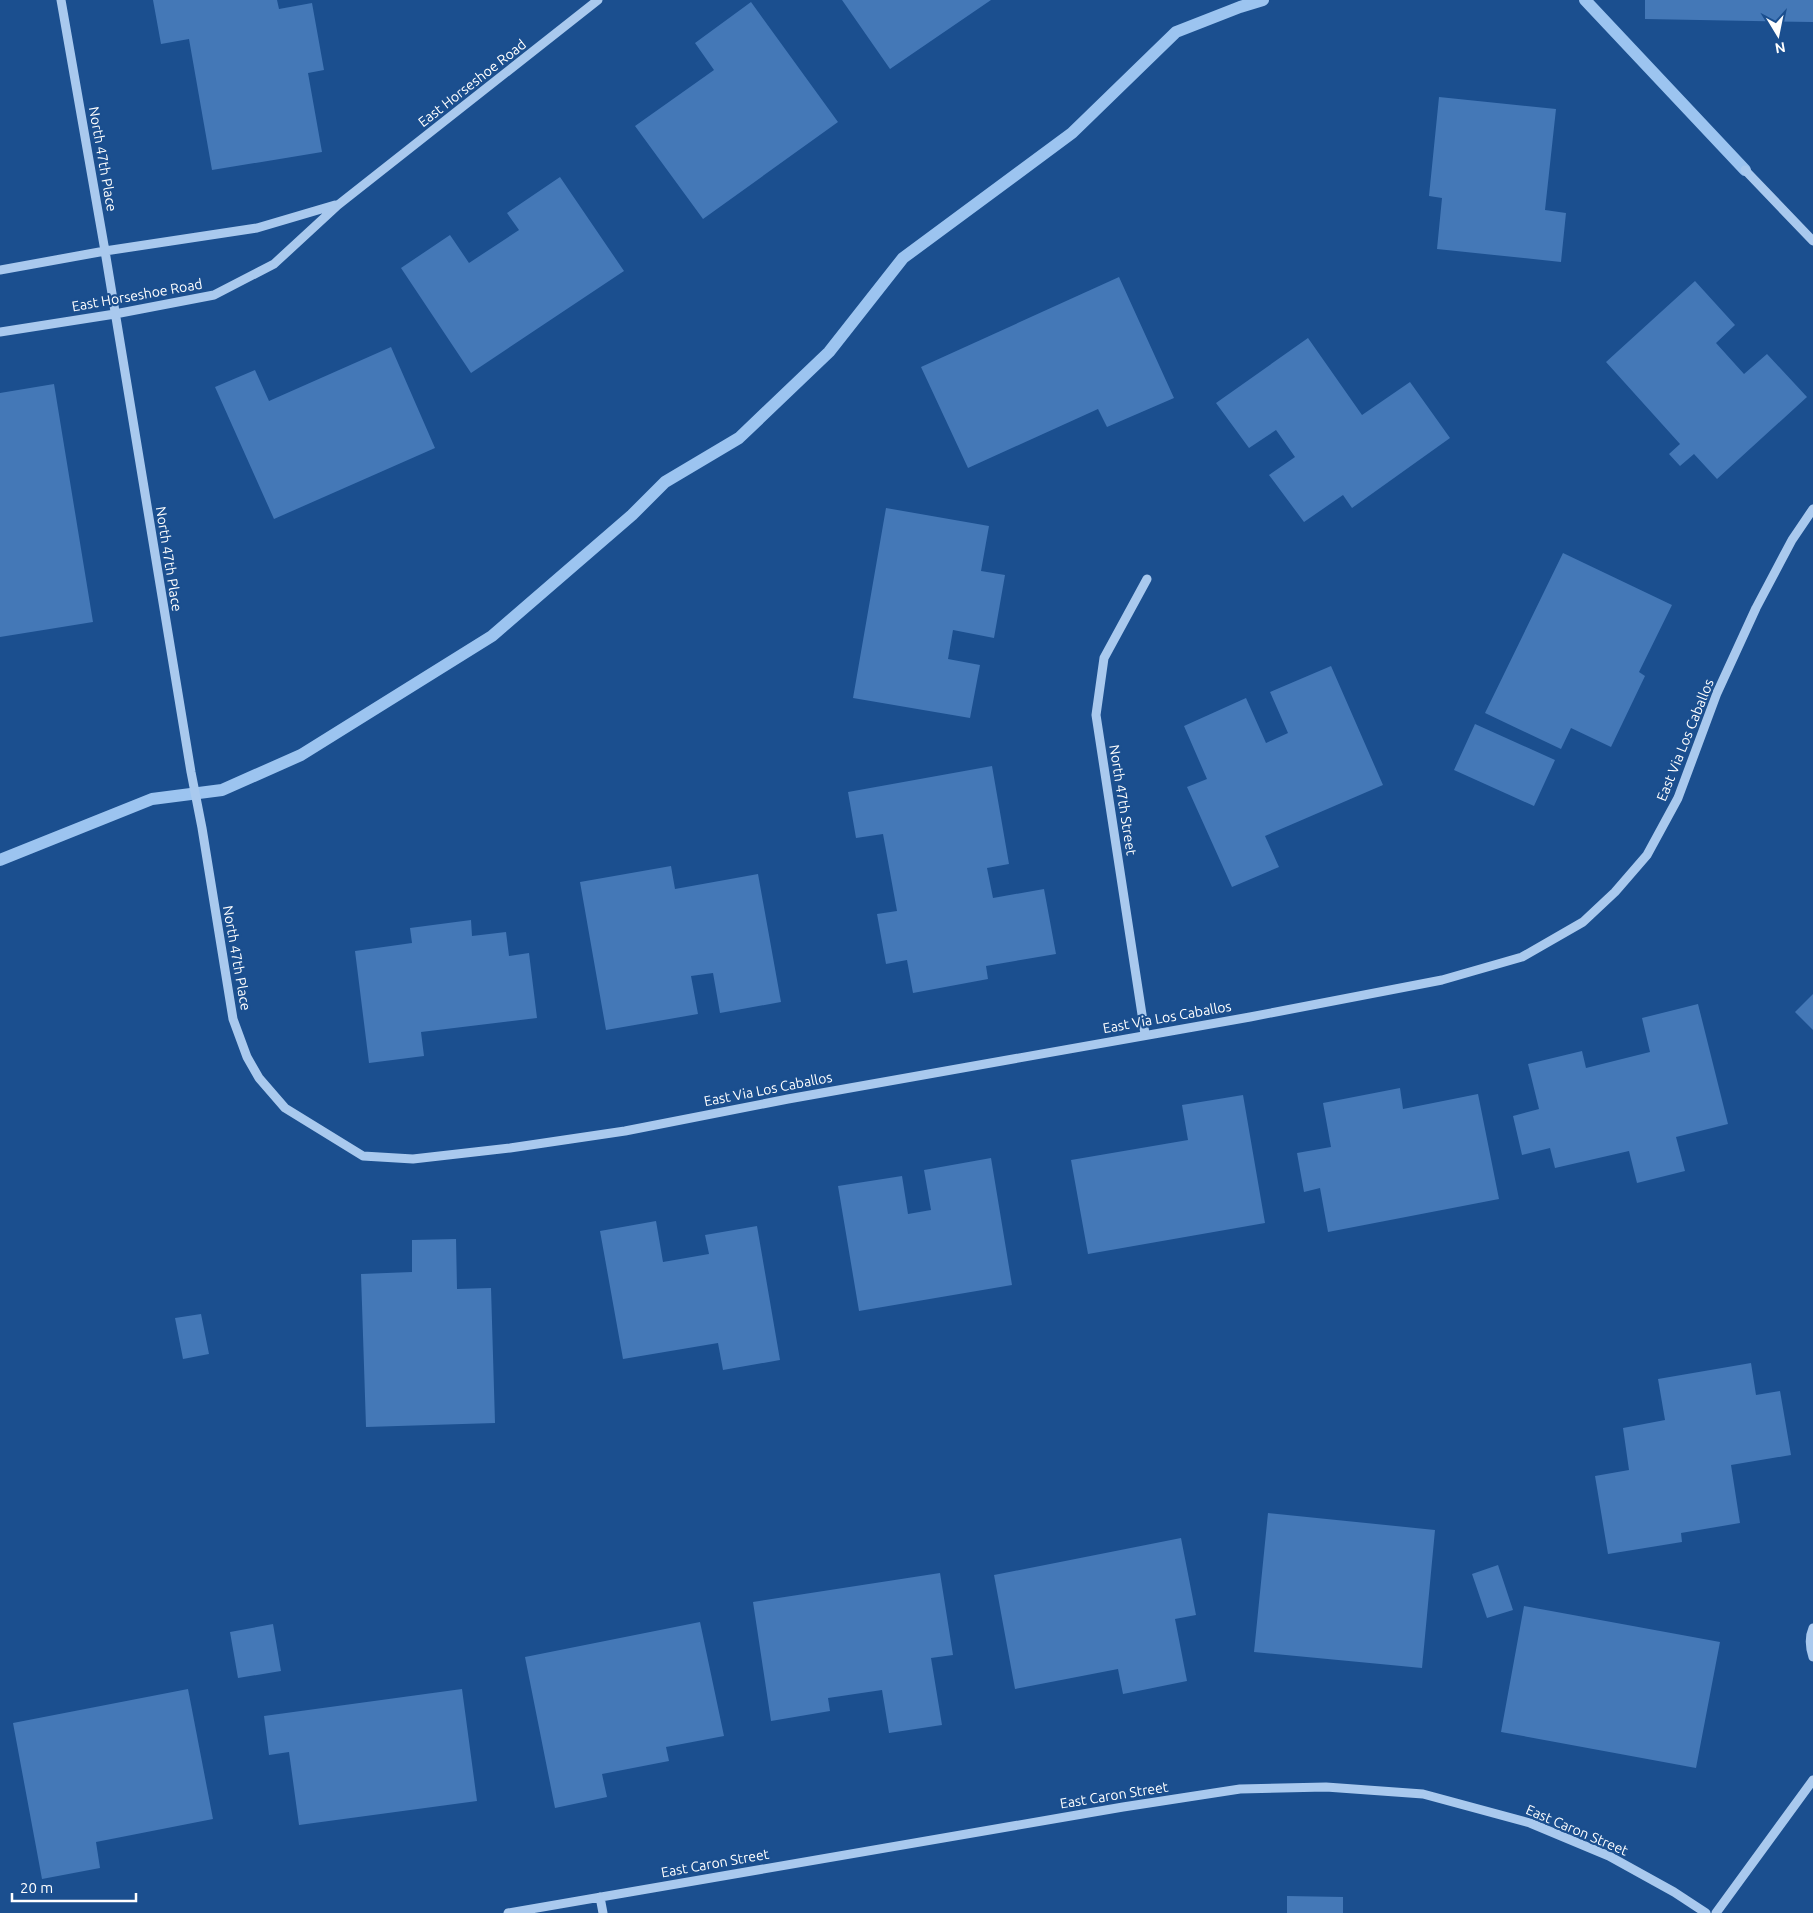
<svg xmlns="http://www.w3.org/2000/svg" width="1813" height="1913" font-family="Ubuntu,sans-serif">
  <rect width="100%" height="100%" fill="#1b4f8f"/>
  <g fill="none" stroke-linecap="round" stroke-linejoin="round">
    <path stroke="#9cc4f0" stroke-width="12" d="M1585 0 1745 170
      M0 860 152 799 222 790 301 755 492 636 632 515 665 482 739 438 829 352 903 258 1072 133 1176 32 1240 7 1263 0"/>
  </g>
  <path fill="#4478b7" d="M153 0H277L279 9 312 3 324 70 308 73 322 152 212 170 189 39 161 44Z
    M842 0H991L890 69Z
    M1645 0H1813V22L1645 19Z
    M751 2 838 122 703 219 635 126 714 70 695 43Z
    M1439 97 1556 109 1545 210 1566 213 1561 262 1437 249 1442 198 1429 196Z
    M560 177 624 271 471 373 401 268 450 235 469 263 519 230 507 213Z
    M1119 277 1174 398 1107 427 1098 409 968 468 921 367Z
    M1695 281 1735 325 1716 343 1744 374 1767 354 1807 397 1717 479 1694 454 1680 466 1669 454 1680 444 1606 362Z
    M1308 338 1362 415 1410 382 1450 438 1352 508 1343 495 1304 522 1269 475 1295 457 1276 430 1249 448 1216 403Z
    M391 347 435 448 274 519 215 387 255 370 269 401Z
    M54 384 93 622 0 637V393Z
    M886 508 989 526 981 571 1005 575 994 638 953 630 948 659 980 665 970 718 853 698Z
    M1563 553 1672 605 1639 672 1645 676 1611 747 1571 728 1561 749 1485 713Z
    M1331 666 1383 785 1265 836 1279 867 1232 887 1187 787 1207 779 1184 726 1246 698 1266 743 1288 733 1270 692Z
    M1475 724 1555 760 1534 806 1454 770Z
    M992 766 1009 864 987 868 993 898 1044 889 1056 954 986 966 988 979 913 993 907 960 886 964 877 914 897 911 883 834 856 838 848 792Z
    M671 866 675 889 758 874 781 1002 720 1013 713 973 691 976 698 1014 606 1030 580 882Z
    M471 920 472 936 506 932 509 956 529 953 537 1018 421 1032 424 1056 369 1063 355 951 412 943 410 928Z
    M1813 994V1030L1795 1012Z
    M1698 1004 1728 1124 1676 1137 1685 1171 1637 1183 1629 1151 1555 1168 1550 1148 1522 1155 1513 1116 1539 1109 1528 1064 1582 1051 1586 1068 1650 1052 1642 1018Z
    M1400 1088 1403 1109 1478 1094 1499 1199 1328 1232 1320 1188 1304 1192 1297 1153 1331 1147 1323 1103Z
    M1243 1095 1265 1223 1088 1254 1071 1160 1188 1140 1182 1105Z
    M991 1158 1012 1285 859 1311 838 1186 902 1176 908 1214 931 1210 924 1170Z
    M656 1221 663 1262 709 1254 705 1235 757 1226 780 1360 723 1370 718 1343 623 1359 600 1231Z
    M456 1239 457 1289 491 1288 495 1423 366 1427 361 1274 412 1272V1240Z
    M201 1314 209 1354 183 1359 175 1318Z
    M1751 1363 1756 1395 1780 1391 1791 1455 1731 1465 1740 1523 1681 1533 1682 1542 1608 1554 1595 1476 1629 1470 1623 1428 1665 1420 1658 1379Z
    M1268 1513 1435 1530 1422 1668 1254 1652Z
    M1181 1538 1196 1615 1175 1619 1187 1681 1123 1694 1118 1669 1015 1689 994 1575Z
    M1498 1565 1513 1610 1487 1618 1472 1574Z
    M940 1573 953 1655 931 1658 942 1725 889 1733 882 1690 828 1698 830 1711 771 1721 753 1602Z
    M1524 1606 1720 1642 1696 1768 1501 1732Z
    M700 1622 724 1736 666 1747 669 1761 602 1774 607 1797 555 1808 525 1657Z
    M273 1624 281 1671 238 1678 230 1632Z
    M188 1689 213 1819 96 1842 100 1868 42 1879 13 1723Z
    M462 1689 477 1801 299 1825 289 1752 269 1755 264 1716Z
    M1287 1896 1343 1897V1913H1287Z"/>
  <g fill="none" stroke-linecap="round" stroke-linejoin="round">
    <path stroke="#a9c9ee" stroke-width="9" d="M61 0 105 251 191 772 202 828 233 1019 247 1057 259 1078 285 1108 363 1156 413 1159 510 1148 625 1131 788 1099 1250 1017 1442 980 1522 957 1583 922 1615 892 1647 855 1678 798 1717 693 1756 608 1792 540 1813 509
      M1745 170 1813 241
      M0 270 105 251 257 228 335 205
      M0 332 115 314 214 295 274 264 338 205 598 0
      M1145 1034 1096 715 1104 658 1147 579
      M1813 1628C1809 1637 1810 1648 1813 1657
      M600 1897 603 1913
      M508 1913 1123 1807 1240 1789 1326 1787 1423 1794 1530 1823 1609 1856 1674 1892 1706 1913
      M1716 1913 1813 1780"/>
  </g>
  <g text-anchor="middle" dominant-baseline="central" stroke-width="4.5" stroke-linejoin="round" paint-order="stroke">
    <g font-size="14" fill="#fff" stroke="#1b4f8f">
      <text transform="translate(472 83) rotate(-38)">East Horseshoe Road</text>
      <text transform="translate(103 159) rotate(80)">North 47th Place</text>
      <text transform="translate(137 295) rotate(-10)">East Horseshoe Road</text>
      <text transform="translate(169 559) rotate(81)">North 47th Place</text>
      <text transform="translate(1685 740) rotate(-68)">East Via Los Caballos</text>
      <text transform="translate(1123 800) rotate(81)">North 47th Street</text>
      <text transform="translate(237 958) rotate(80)">North 47th Place</text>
      <text transform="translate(1167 1017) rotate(-10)">East Via Los Caballos</text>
      <text transform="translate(768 1089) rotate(-11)">East Via Los Caballos</text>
      <text transform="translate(1114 1795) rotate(-9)">East Caron Street</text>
      <text transform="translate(1577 1830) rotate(23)">East Caron Street</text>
      <text transform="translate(715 1863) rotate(-10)">East Caron Street</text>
    </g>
  </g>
  <g transform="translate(1778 35) rotate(170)" stroke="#1b4f8f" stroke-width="4" paint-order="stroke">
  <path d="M0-4L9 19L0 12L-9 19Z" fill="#ffffff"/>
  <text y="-8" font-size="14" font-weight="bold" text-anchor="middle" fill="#ffffff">N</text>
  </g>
  <path d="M12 1893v8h124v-8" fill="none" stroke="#ffffff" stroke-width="2.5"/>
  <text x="20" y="1893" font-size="15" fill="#ffffff" stroke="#1b4f8f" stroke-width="4" paint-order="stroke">20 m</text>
</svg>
